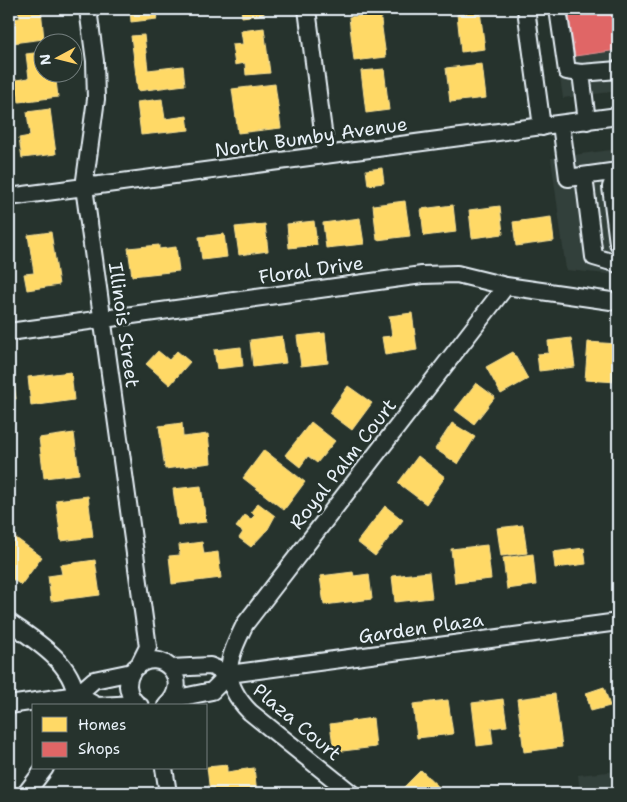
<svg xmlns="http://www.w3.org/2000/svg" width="627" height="802" font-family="'Shantell Sans',sans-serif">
  <rect width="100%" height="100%" fill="#26332d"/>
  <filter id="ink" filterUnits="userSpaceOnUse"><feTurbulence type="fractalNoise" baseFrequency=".02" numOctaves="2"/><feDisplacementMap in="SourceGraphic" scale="10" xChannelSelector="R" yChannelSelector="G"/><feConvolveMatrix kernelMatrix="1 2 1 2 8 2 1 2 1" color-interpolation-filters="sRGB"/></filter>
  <g filter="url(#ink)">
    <path fill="#333f3a" d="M550 9H618V91L563 98Z
      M618 149V275L566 270 551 158Z
      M618 771V793H580L578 775Z"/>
    <path fill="#ffd966" stroke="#f8e092" d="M18 9H41L44 39 12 43 9 19 20 18Z
      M130 9H155L157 19 131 22Z
      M241 9H263L264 14 242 17Z
      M480 11 485 49 461 52 457 14Z
      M380 13 386 57 354 61 349 17Z
      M264 28 270 73 246 75 245 63 235 65 232 45 243 44 241 31Z
      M144 35 148 70 183 66 185 85 138 91 131 36Z
      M42 52V72H55L58 97 19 102 16 80 29 78 26 54Z
      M482 64 486 98 450 102 446 68Z
      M384 69 389 110 366 113 361 71Z
      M275 84 281 128 238 133 232 89Z
      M162 99 165 119 187 116 189 130 141 135 137 102Z
      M50 109 56 154 22 158 19 138 30 136 27 112Z
      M382 168 384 183 368 185 366 170Z
      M405 201 410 236 377 240 373 205Z
      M453 205 456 232 424 236 421 209Z
      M500 206 503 234 472 238 469 210Z
      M551 217 554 241 516 246 513 222Z
      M360 218 364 244 326 248 323 223Z
      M314 221 317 245 289 248 287 224Z
      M265 224 268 251 239 255 235 227Z
      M51 232 59 285 27 290 24 274 34 273 28 235Z
      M224 234 227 257 202 260 199 237Z
      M159 245V249L176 247 179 271 132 276 128 248Z
      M412 313 417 350 385 355 382 337 392 336 389 316Z
      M325 333 328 363 301 366 297 336Z
      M282 336 286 363 253 367 250 340Z
      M571 338 575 367 539 371 537 354 549 353 548 341Z
      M588 342 618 344 617 382 585 380Z
      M241 347 243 366 217 369 214 350Z
      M158 351 169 360 177 351 190 362 170 385 146 364Z
      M513 352 528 379 501 394 486 367Z
      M71 372 74 400 31 406 28 377Z
      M9 375H13L16 399H9Z
      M476 383 495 397 474 424 455 410Z
      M348 386 372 403 352 430 329 413Z
      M311 422 335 441 317 463 308 456 300 467 285 455Z
      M182 423 183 437 208 434 211 463 165 469 159 426Z
      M452 423 475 437 458 464 435 449Z
      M74 433 79 474 44 478 39 438Z
      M264 450 305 482 284 510 243 478Z
      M418 456 445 477 426 504 398 483Z
      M201 486 206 522 178 525 173 489Z
      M88 496 93 537 61 541 56 500Z
      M258 503 275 516 268 529 251 547 239 538 243 532 236 527 245 515 251 519 255 515 251 512Z
      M385 506 403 520 375 556 357 542Z
      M523 525 527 553 501 556 497 528Z
      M9 533 42 557 21 585 9 577Z
      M202 542 204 554 218 552 221 578 172 584 169 556 180 555 179 545Z
      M487 545 491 579 455 583 451 549Z
      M584 548 586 564 555 568 553 552Z
      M533 554 536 585 507 589 503 558Z
      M95 560 100 595 51 601 48 576 62 574 60 565Z
      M353 572 354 576 369 574 372 599 324 605 320 576Z
      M429 572 432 598 395 602 392 576Z
      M604 687 610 706 591 711 586 693Z
      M555 694 562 747 524 752 517 699Z
      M503 699 507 726 491 728 493 744 477 746 472 703Z
      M448 700 453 734 417 738 413 704Z
      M373 718 376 747 334 752 330 724Z
      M227 765V772L254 768 257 793H210L207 767Z
      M421 770 445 793H409L403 788Z"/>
    <path fill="#e06666" stroke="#e29092" d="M568 9H618V50L575 56Z"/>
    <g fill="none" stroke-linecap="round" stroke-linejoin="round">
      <defs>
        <path id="minor" d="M88 9 95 61 96 99 84 187 148 647 140 663
          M307 9 326 154
          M526 9 542 127
          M558 9 567 71 581 73
          M587 121 581 73 618 70
          M561 124 568 178 618 171
          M615 171V177L611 187 618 243
          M584 176 594 257 618 264
          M9 197 618 116
          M9 332 422 275 457 274 506 286 618 302
          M9 622C38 643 76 664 77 704
          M171 668 210 666 229 674 618 622
          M77 695 97 706 137 704
          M173 699 212 691 229 674
          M9 705 77 695 94 680 132 672
          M140 706C133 702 129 694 128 686 128 680 130 673 135 668 161 644 194 681 166 706
          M164 768 168 793
          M26 793 45 768
          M351 793 250 712C219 680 227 661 245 624L506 286"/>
      </defs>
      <use href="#minor" stroke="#e8f1f8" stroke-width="20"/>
      <use href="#minor" stroke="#26332d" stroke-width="16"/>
    </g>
  </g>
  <g text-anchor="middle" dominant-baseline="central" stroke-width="5" stroke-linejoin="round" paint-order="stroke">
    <g font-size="19" fill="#e8f1f8" stroke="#26332d">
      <text transform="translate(311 137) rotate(-8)">North Bumby Avenue</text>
      <text transform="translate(311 270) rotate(-8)">Floral Drive</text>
      <text transform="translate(124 325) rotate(82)">Illinois Street</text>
      <text transform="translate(343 464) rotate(-52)">Royal Palm Court</text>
      <text transform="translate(421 628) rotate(-8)">Garden Plaza</text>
      <text transform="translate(297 722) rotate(40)">Plaza Court</text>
    </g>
  </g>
  <rect width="627" height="802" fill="none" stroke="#26332d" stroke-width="30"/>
  <rect x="15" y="15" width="597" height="772" fill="none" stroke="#e8f1f8" stroke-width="2" filter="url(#ink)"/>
  <rect x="32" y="704" width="175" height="65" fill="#26332d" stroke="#747f7e"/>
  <rect x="42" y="717" width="25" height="15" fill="#ffd966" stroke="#747f7e"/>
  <text x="78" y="730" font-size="15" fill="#e8f1f8">Homes</text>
  <rect x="42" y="742" width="25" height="15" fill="#e06666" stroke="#747f7e"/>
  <text x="78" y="754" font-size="15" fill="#e8f1f8">Shops</text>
  <g transform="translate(58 58) rotate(263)"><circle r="24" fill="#26332d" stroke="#747f7e"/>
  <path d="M0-4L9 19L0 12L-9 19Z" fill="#ffd166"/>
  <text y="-8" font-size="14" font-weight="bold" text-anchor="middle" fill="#e8f1f8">N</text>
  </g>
</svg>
